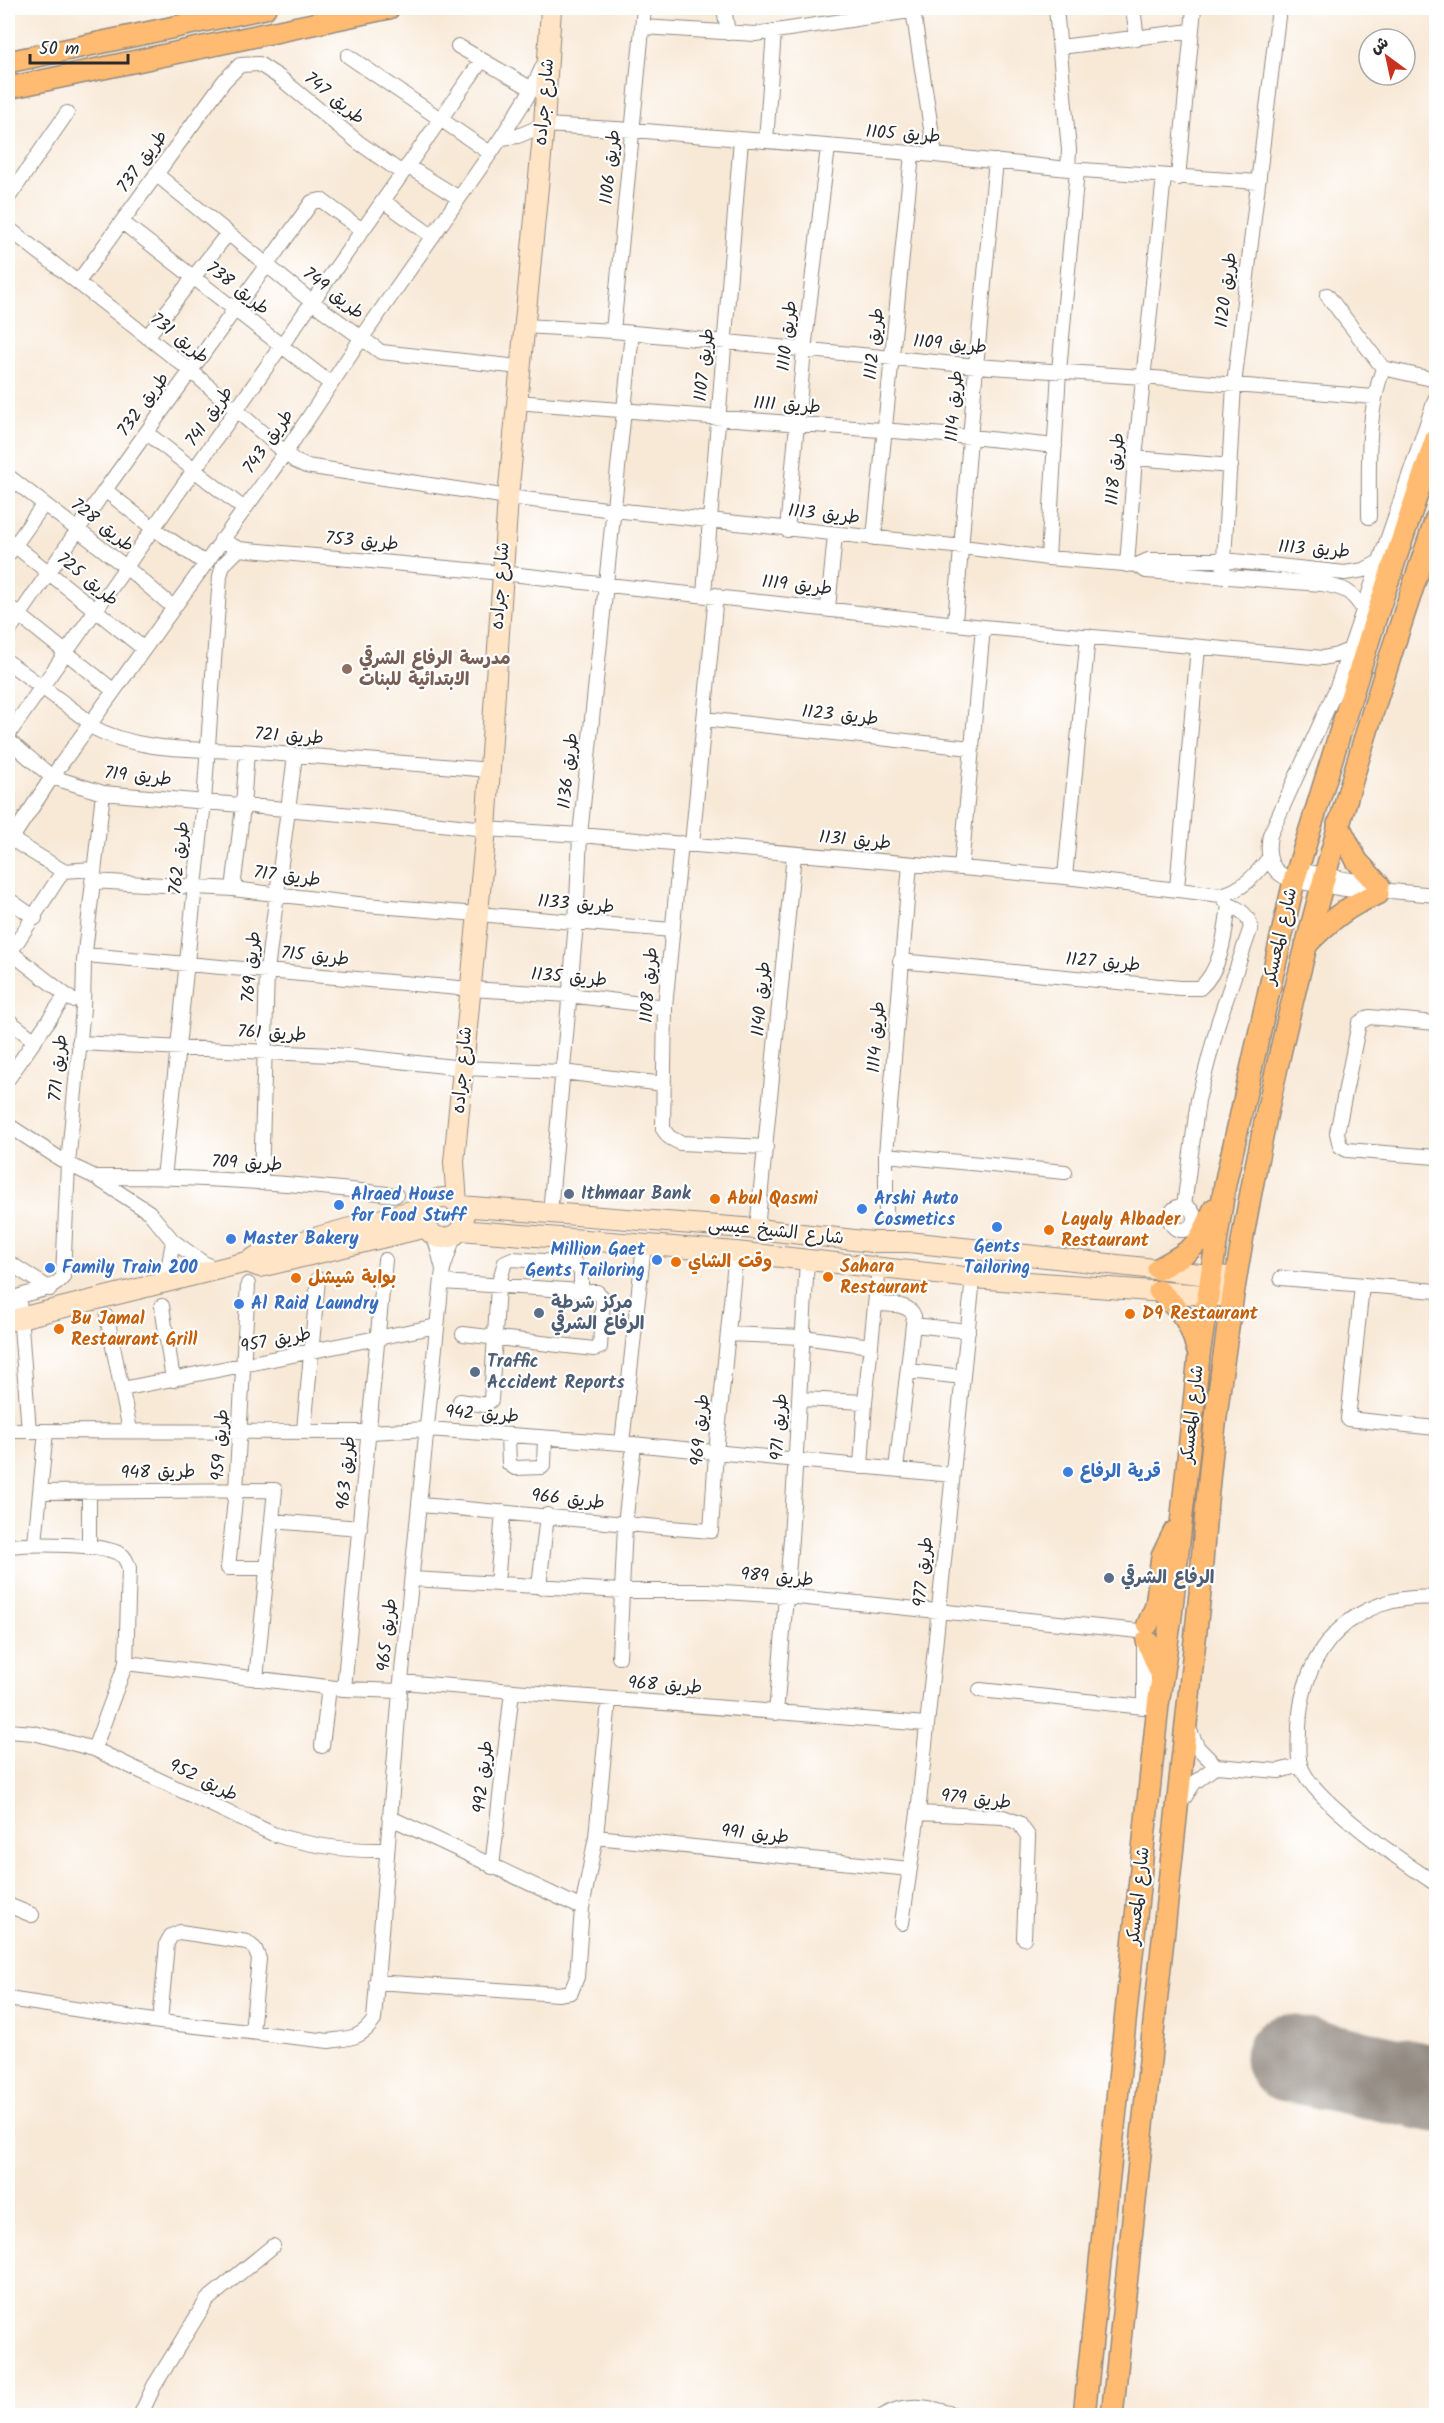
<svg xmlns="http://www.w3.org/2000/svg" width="1444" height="2423" font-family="Kalam,'Playpen Sans Arabic',sans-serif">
  <rect width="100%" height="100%" fill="#fff"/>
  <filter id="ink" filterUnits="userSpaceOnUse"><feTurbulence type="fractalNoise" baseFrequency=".0167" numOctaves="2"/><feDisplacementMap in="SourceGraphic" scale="12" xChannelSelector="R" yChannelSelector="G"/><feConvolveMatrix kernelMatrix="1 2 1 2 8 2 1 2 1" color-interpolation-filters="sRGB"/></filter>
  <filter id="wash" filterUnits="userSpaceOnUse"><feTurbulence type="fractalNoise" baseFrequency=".008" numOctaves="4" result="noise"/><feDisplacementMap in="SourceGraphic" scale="24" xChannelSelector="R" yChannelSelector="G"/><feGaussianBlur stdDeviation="1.35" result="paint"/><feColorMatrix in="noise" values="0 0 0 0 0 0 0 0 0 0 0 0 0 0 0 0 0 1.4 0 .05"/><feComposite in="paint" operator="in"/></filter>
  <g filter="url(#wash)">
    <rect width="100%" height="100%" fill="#f8e9d7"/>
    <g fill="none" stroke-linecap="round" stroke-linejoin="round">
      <path stroke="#928a81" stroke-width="87" d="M1288 2058 1436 2089"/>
    </g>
  </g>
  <g filter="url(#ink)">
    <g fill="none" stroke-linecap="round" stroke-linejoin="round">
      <defs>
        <path id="street" d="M724 8 728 33
          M1056 8 1069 150 1068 169
          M1133 8 1137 39
          M913 10 935 155
          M643 27 755 34 930 8
          M458 46 532 89
          M1060 47 1191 31
          M348 56 490 153
          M501 138 518 136 544 125 633 130 935 155 1068 169 1258 182
          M766 141 774 31
          M407 166 459 198
          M156 174 312 302 381 352 520 367
          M1178 178 1194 8
          M8 198 67 113
          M383 201 432 236
          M122 222 331 384
          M8 228 191 371 295 461 306 466 508 497 614 510 963 547 1048 558 1137 565 1146 571 1322 584C1344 588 1351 590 1363 609
          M78 282 224 81 240 65 259 64 279 77 358 142 402 173
          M1327 295 1383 368 1436 380
          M524 326 613 331 976 366 1143 377 1373 397
          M613 331 644 8
          M147 337 228 233
          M1436 397 1337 687 1270 835C1266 857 1270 873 1294 881L1378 894 1391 891 1436 895
          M516 402 971 437 1055 446
          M147 433 244 509
          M1135 458 1231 466
          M8 476 127 568 173 607
          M105 490 154 529 205 563
          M1369 517C1369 465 1366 418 1383 368
          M787 530 804 350 828 147
          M874 538 912 154
          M8 540 144 649
          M221 540 239 549 502 573 983 627 1323 658 1337 655 1352 649
          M8 555 44 504
          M1048 558 1059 371 1077 170
          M1127 565 1135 458 1164 176
          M1137 565 1148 560H1224L1345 573 1364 570 1381 561
          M1223 577 1234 385 1279 8
          M704 594 741 139
          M8 606 114 691
          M828 608 835 535
          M955 622 976 366 996 161
          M8 632 105 490 312 202 321 200 362 230
          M8 662 92 724
          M704 719 971 748
          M90 726C141 754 199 748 255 752 333 758 411 763 489 770
          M8 735 482 60
          M8 740 52 777 103 793 376 817 486 829 580 835 1065 877 1221 895C1242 890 1255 876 1268 859
          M11 839 63 871 94 869
          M681 843 665 1007 663 1129 669 1137 680 1143 766 1147
          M8 844 52 777 285 453 361 339 501 138 532 89 545 62
          M692 844 716 595
          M961 868 983 627
          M1297 870 1366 883
          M1065 877 1088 636
          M92 881 233 889 366 905 672 930
          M1177 888 1198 647
          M233 889 243 806 247 752
          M8 899 35 918
          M8 950 72 1000
          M86 955 470 989 569 995 665 1007
          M8 956 63 871
          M900 961 1180 988H1200C1222 969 1225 933 1229 905L1221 895
          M8 1020 35 1041
          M1436 1023 1369 1017 1359 1023 1337 1133 1340 1146 1347 1150 1436 1157
          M79 1043 352 1056 463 1068 562 1072 664 1084
          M8 1079 66 995
          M8 1125 68 1164 95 1177 149 1212 173 1241 202 1262 217 1270
          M886 1155 1065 1172
          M95 1177C195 1176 297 1183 396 1195
          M164 1178 204 802 220 576 223 565 239 549
          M261 1183 267 970 295 756
          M1170 1218a12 12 0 1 1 24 0a12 12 0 1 1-24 0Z
          M1184 1206 1198 1100 1219 1020 1251 927C1248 915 1241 909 1229 905
          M550 1213 576 923 580 835 632 333
          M886 1213V1155L910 864
          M757 1229 794 854
          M434 1235 443 1269
          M8 1262 50 1289
          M1281 1278 1436 1291
          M166 1281 173 1241
          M442 1282 597 1292 603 1298 600 1347 594 1349 463 1334
          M248 1284 236 1490 228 1568H268
          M1362 1286 1348 1419 1436 1428
          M876 1304C889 1305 909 1303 914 1316L896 1469
          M162 1306 173 1380
          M107 1317 130 1430
          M914 1325 968 1331
          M728 1334 803 1337 871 1346
          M909 1371 963 1377
          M122 1389 437 1326
          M800 1399 865 1402
          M460 1401 485 1405 491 1400 498 1286 505 1262 512 1259 575 1263 581 1272V1291
          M304 1430 318 1279
          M8 1431 369 1432 428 1429 622 1443 952 1475
          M29 1431 19 1300 20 1296C37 1290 52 1291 63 1277L68 1164 83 1008 84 961 103 793
          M508 1435 509 1464 515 1468 542 1467 544 1464 545 1438
          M622 1443 644 1245
          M861 1467 865 1402 879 1267
          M41 1492 275 1490 256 1679
          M89 1492V1548
          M420 1505C517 1513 614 1524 711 1531L716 1452 736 1252
          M272 1521 360 1528
          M35 1543 46 1431
          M8 1546C30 1544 106 1542 123 1556 126 1559 128 1565 129 1568L126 1663 94 1749
          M412 1579 622 1591H708L787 1596 1139 1631
          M497 1584 503 1512
          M539 1587 547 1515
          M1436 1598C1355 1592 1301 1648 1299 1728 1299 1739 1297 1753 1300 1764 1309 1798 1406 1864 1436 1884
          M619 1657 625 1525 634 1444
          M126 1663 344 1689 400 1691
          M401 1682 926 1724
          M344 1689 385 1260
          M980 1690 1144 1707V1642
          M776 1713 791 1539 807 1260
          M1187 1725 1198 1748 1216 1766 1279 1771 1300 1765
          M8 1731 34 1733 94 1749 273 1834C310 1846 348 1851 387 1850
          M322 1746 329 1687
          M1179 1806 1194 1783 1216 1766
          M918 1813 1003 1817 1019 1823 1028 1836 1024 1938
          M389 1817 582 1908
          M596 1837 910 1869
          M492 1867 512 1691
          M8 1905 32 1915
          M902 1923 918 1813 973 1278
          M376 1982 558 1994 571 1992 577 1977 582 1908 596 1837 609 1700
          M8 1999 160 2022 329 2041C350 2038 361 2039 374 2020L400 1691 443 1269 454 1236
          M160 2022 167 1943 171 1936 180 1932 247 1942 255 1949 259 1959 252 2032
          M140 2416 154 2386 207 2300 273 2246
          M883 2416C907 2401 933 2407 957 2416"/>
        <path id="secondary" d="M424 1218a20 20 0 1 1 40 0a20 20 0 1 1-40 0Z
          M457 1203 454 1162 486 829 508 497 544 125 551 8
          M460 1206 757 1229 872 1242H909L1236 1278
          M460 1230 736 1252 973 1278 1233 1297
          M247 1262 260 1267 427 1227
          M8 1321 247 1262 264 1252 429 1206"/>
        <path id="primary" d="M8 62 265 8
          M8 88 389 8
          M1338 824 1357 861 1379 885
          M1306 945C1328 922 1348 905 1378 894
          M1158 1269C1194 1249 1198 1248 1214 1209
          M1159 1291C1182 1313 1189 1318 1197 1349
          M1148 1624 1156 1606 1162 1556 1174 1532
          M1147 1641 1162 1676
          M1084 2416 1158 1705 1171 1617 1199 1356 1225 1184 1294 881 1375 620 1436 438
          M1112 2416 1200 1593C1222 1225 1316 866 1436 519"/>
      </defs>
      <use href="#street" stroke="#928a81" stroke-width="16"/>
      <use href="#secondary" stroke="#928a81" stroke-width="22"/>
      <use href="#primary" stroke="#928a81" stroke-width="24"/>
      <use href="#street" stroke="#fff" stroke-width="14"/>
      <use href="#secondary" stroke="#ffe4c6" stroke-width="20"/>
      <use href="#primary" stroke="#ffbb71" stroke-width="21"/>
    </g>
  </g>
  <circle fill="#8d6e63" stroke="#fff" stroke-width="2" cx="347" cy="669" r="6"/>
  <g fill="#5c6f8a" stroke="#fff" stroke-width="2">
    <circle cx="569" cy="1194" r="6"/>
    <circle cx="539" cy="1313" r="6"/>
    <circle cx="475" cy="1372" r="6"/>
    <circle cx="1109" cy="1578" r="6"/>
  </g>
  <g fill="#e8710a" stroke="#fff" stroke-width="2">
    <circle cx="715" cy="1199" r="6"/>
    <circle cx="1049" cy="1230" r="6"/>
    <circle cx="676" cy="1262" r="6"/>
    <circle cx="828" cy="1277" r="6"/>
    <circle cx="296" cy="1278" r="6"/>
    <circle cx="1130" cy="1314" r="6"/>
    <circle cx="59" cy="1329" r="6"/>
  </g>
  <g fill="#3f7fe0" stroke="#fff" stroke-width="2">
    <circle cx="339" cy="1205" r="6"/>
    <circle cx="862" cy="1209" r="6"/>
    <circle cx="997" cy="1227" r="6"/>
    <circle cx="231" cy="1239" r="6"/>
    <circle cx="657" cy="1260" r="6"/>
    <circle cx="50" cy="1268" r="6"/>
    <circle cx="239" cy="1304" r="6"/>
    <circle cx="1068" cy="1472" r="6"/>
  </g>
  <g text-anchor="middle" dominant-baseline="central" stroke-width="4.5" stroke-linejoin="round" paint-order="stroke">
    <g font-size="18" fill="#2b2b2b" stroke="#fff">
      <text transform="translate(334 99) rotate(39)">طريق 747</text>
      <text transform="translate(545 102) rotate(-85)">شارع جراده</text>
      <text transform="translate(903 135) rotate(4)">طريق 1105</text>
      <text transform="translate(143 162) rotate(-54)">طريق 737</text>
      <text transform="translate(611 167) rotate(-84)">طريق 1106</text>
      <text transform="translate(237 289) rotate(38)">طريق 738</text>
      <text transform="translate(1227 290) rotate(-83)">طريق 1120</text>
      <text transform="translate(333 294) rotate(38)">طريق 749</text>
      <text transform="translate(788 336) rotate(-84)">طريق 1110</text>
      <text transform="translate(179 339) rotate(39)">طريق 731</text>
      <text transform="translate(875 344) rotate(-84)">طريق 1112</text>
      <text transform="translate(950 345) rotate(5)">طريق 1109</text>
      <text transform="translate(705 365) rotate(-84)">طريق 1107</text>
      <text transform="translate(144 405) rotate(-54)">طريق 732</text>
      <text transform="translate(787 406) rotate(4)">طريق 1111</text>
      <text transform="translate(955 406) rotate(-86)">طريق 1114</text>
      <text transform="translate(210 417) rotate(-55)">طريق 741</text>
      <text transform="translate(269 442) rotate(-55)">طريق 743</text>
      <text transform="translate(1116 469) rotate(-85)">طريق 1118</text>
      <text transform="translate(824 515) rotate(6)">طريق 1113</text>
      <text transform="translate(102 526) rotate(38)">طريق 728</text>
      <text transform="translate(362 542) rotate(5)">طريق 753</text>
      <text transform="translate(1314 550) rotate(4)">طريق 1113</text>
      <text transform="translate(87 580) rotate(39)">طريق 725</text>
      <text transform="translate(501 586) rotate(-86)">شارع جراده</text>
      <text transform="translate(797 586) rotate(6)">طريق 1119</text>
      <text transform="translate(840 716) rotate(6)">طريق 1123</text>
      <text transform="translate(289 737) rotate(4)">طريق 721</text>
      <text transform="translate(569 771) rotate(-84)">طريق 1136</text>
      <text transform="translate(138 777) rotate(6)">طريق 719</text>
      <text transform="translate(855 841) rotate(5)">طريق 1131</text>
      <text transform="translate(180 858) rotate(-84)">طريق 762</text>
      <text transform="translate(287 877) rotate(7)">طريق 717</text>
      <text transform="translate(576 905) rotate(5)">طريق 1133</text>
      <text transform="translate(1281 936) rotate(-77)">شارع المعسكر</text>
      <text transform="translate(315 957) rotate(6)">طريق 715</text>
      <text transform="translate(1103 963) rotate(5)">طريق 1127</text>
      <text transform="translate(252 967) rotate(-85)">طريق 769</text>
      <text transform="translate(569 978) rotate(5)">طريق 1135</text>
      <text transform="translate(650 985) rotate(-86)">طريق 1108</text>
      <text transform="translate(762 999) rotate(-85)">طريق 1140</text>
      <text transform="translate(272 1034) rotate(3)">طريق 761</text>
      <text transform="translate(877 1037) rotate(-86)">طريق 1114</text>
      <text transform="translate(59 1068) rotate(-85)">طريق 771</text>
      <text transform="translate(463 1070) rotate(-85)">شارع جراده</text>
      <text transform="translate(247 1164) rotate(3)">طريق 709</text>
      <text transform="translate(776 1232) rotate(6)">شارع الشيخ عيسى</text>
      <text transform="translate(276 1341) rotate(-11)">طريق 957</text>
      <text transform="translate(1193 1414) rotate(-84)">شارع المعسكر</text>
      <text transform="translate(482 1415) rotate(4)">طريق 942</text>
      <text transform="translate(780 1427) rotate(-86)">طريق 971</text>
      <text transform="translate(701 1430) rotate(-85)">طريق 969</text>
      <text transform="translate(221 1445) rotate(-86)">طريق 959</text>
      <text transform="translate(158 1473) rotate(-1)">طريق 948</text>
      <text transform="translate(347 1473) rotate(-85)">طريق 963</text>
      <text transform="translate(568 1500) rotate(6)">طريق 966</text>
      <text transform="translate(924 1572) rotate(-84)">طريق 977</text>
      <text transform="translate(777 1578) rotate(5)">طريق 989</text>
      <text transform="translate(388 1635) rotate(-84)">طريق 965</text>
      <text transform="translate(665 1686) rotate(4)">طريق 968</text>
      <text transform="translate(484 1777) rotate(-84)">طريق 992</text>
      <text transform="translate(203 1781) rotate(26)">طريق 952</text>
      <text transform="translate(976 1800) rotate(6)">طريق 979</text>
      <text transform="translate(755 1835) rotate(6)">طريق 991</text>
      <text transform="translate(1139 1896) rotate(-84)">شارع المعسكر</text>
    </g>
    <g font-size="18" font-weight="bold" fill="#785e54" stroke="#fff" text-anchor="start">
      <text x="359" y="659">مدرسة الرفاع الشرقي<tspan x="359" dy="21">الابتدائية للبنات</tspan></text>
    </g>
    <g font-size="18" font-weight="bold" fill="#4e5e75" stroke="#fff" text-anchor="start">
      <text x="581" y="1194">Ithmaar Bank</text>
      <text x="551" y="1303">مركز شرطة<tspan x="551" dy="21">الرفاع الشرقي</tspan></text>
      <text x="487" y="1362">Traffic<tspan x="487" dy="21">Accident Reports</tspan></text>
      <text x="1121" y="1578">الرفاع الشرقي</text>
    </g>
    <g font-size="18" font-weight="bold" fill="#366cbe" stroke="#fff" text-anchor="start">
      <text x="351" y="1195">Alraed House<tspan x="351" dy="21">for Food Stuff</tspan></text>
      <text x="874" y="1199">Arshi Auto<tspan x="874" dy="21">Cosmetics</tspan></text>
      <text x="243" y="1239">Master Bakery</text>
      <text x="997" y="1247" text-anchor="middle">Gents<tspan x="997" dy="21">Tailoring</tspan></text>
      <text x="645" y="1250" text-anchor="end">Million Gaet<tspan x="645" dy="21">Gents Tailoring</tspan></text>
      <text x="62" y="1268">Family Train 200</text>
      <text x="251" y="1304">Al Raid Laundry</text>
      <text x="1080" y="1472">قرية الرفاع</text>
    </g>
    <g font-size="18" font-weight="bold" fill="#c56008" stroke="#fff" text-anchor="start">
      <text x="727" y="1199">Abul Qasmi</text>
      <text x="1061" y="1220">Layaly Albader<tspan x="1061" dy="21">Restaurant</tspan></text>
      <text x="688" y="1262">وقت الشاي</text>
      <text x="840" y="1267">Sahara<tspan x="840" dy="21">Restaurant</tspan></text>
      <text x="308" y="1278">بوابة شيشل</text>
      <text x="1142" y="1314">D9 Restaurant</text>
      <text x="71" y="1319">Bu Jamal<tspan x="71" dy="21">Restaurant Grill</tspan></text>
    </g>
  </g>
  <rect width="1444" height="2423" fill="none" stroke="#fff" stroke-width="30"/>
  <g transform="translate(1387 57) rotate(327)"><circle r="28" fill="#ffffff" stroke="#aaaaaa" stroke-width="1.5"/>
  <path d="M0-4.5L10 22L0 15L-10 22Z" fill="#c8321e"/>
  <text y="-9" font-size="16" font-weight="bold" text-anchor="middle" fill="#2b2b2b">ش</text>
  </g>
  <path d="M30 54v9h98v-9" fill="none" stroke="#2b2b2b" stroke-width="3"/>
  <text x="39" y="54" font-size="18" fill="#2b2b2b" stroke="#ffffff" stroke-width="4.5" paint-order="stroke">50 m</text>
</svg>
